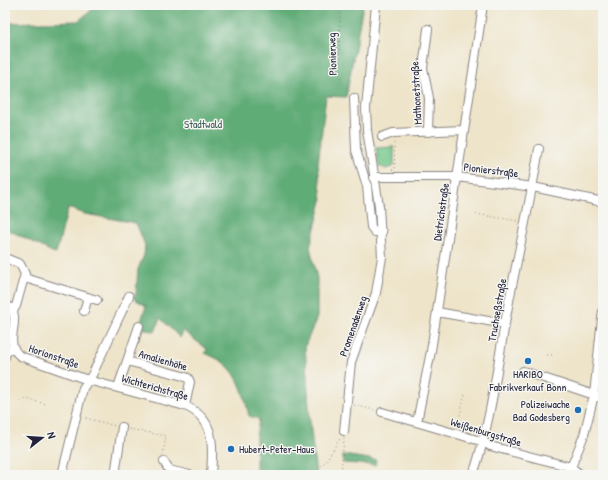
<svg xmlns="http://www.w3.org/2000/svg" width="608" height="480" font-family="'Patrick Hand',sans-serif">
  <rect width="100%" height="100%" fill="#f6f6f2"/>
  <filter id="ink" filterUnits="userSpaceOnUse"><feTurbulence type="fractalNoise" baseFrequency=".025" numOctaves="2"/><feDisplacementMap in="SourceGraphic" scale="8" xChannelSelector="R" yChannelSelector="G"/><feConvolveMatrix kernelMatrix="1 2 1 2 8 2 1 2 1" color-interpolation-filters="sRGB"/></filter>
  <filter id="wash" filterUnits="userSpaceOnUse"><feTurbulence type="fractalNoise" baseFrequency=".012" numOctaves="4" result="noise"/><feDisplacementMap in="SourceGraphic" scale="16" xChannelSelector="R" yChannelSelector="G"/><feGaussianBlur stdDeviation="0.9" result="paint"/><feColorMatrix in="noise" values="0 0 0 0 0 0 0 0 0 0 0 0 0 0 0 0 0 1.4 0 .05"/><feComposite in="paint" operator="in"/></filter>
  <g filter="url(#wash)">
    <rect width="100%" height="100%" fill="#eee4c9"/>
    <path fill="#76c88b" stroke="#4c7563" d="M394 147V166L386 169 379 166 376 148Z"/>
    <path fill="#60ac77" stroke="#416759" d="M98 5H363L346 97 326 96 318 164 322 201 310 247 317 278V317L305 346 310 422 316 475H256V437L259 419 249 416C245 398 240 375 224 363 219 359 211 356 205 353L207 349 182 330 180 338 160 318 155 332 142 328 138 341 135 340 146 306 133 298 136 294 138 269 144 255 145 245 136 223 85 214 68 208 56 254 5 228V23L78 21Z
      M343 455 376 460 375 465 343 463Z"/>
  </g>
  <g filter="url(#ink)">
    <g fill="none" stroke-linecap="round" stroke-linejoin="round">
      <defs>
        <path id="minor" d="M428 29 423 68 429 98 428 132
          M354 98 356 150 367 186 371 227 375 232H382
          M382 137 393 133 463 130
          M374 177H457L533 187 603 202
          M5 258 20 264 25 274 16 306 13 311
          M25 278 97 300
          M5 304C27 316 0 340 20 356L88 380 185 406C216 419 213 446 211 475
          M84 311 88 297
          M437 312 505 324
          M5 357 6 353 12 348
          M127 361 139 326
          M523 371 603 398
          M118 387 127 361 183 376 188 378 190 382 185 406
          M382 412 484 442 490 446 571 467 581 475
          M417 422 431 351 483 5
          M344 431 351 362 376 293 382 257 379 206 367 130 366 108 376 5
          M164 462 169 470 190 475
          M62 475 83 388 92 375 129 296
          M115 475 122 427
          M473 475C491 422 497 367 507 312 517 258 530 203 539 149
          M568 475 584 435 594 395 603 309"/>
      </defs>
      <use href="#minor" stroke="#888382" stroke-width="10"/>
      <path stroke="#888382" stroke-width="1" stroke-dasharray="1 3" stroke-linecap="butt" d="M340 5 339 71 341 81 351 92
        M392 170 395 169 394 140
        M476 214 518 221
        M547 355H552
        M21 401 26 399 46 404
        M354 405 374 410
        M82 417 116 426
        M457 427 465 394
        M129 429 166 436 163 455
        M313 475 326 461 341 437
        M341 475 344 438"/>
      <use href="#minor" stroke="#fff" stroke-width="8"/>
    </g>
  </g>
  <g fill="#1f6fb2" stroke="#f6f6f2" stroke-width="1.5">
    <circle cx="528" cy="361" r="4"/>
    <circle cx="578" cy="410" r="4"/>
    <circle cx="231" cy="449" r="4"/>
  </g>
  <g text-anchor="middle" dominant-baseline="central" stroke-width="3" stroke-linejoin="round" paint-order="stroke">
    <g font-size="11" fill="#22223b" stroke="#f6f6f2">
      <text transform="translate(332 54) rotate(-92)">Pionierweg</text>
      <text transform="translate(416 93) rotate(-93)">Mathonetstraße</text>
      <text transform="translate(491 170) rotate(7)">Pionierstraße</text>
      <text transform="translate(441 212) rotate(-82)">Dietrichstraße</text>
      <text transform="translate(497 310) rotate(-80)">Truchseßstraße</text>
      <text transform="translate(353 326) rotate(-71)">Promenadenweg</text>
      <text transform="translate(54 356) rotate(19)">Horionstraße</text>
      <text transform="translate(163 360) rotate(16)">Amalienhöhe</text>
      <text transform="translate(155 387) rotate(16)">Wichterichstraße</text>
      <text transform="translate(486 432) rotate(17)">Weißenburgstraße</text>
    </g>
    <g font-size="11" fill="#3f5c57" stroke="#f6f6f2">
      <text x="203" y="124">Stadtwald</text>
    </g>
    <g font-size="11" fill="#22223b" stroke="#f6f6f2">
      <text x="528" y="374">HARIBO<tspan x="528" dy="13">Fabrikverkauf Bonn</tspan></text>
      <text x="570" y="404" text-anchor="end">Polizeiwache<tspan x="570" dy="13">Bad Godesberg</tspan></text>
      <text x="239" y="449" text-anchor="start">Hubert-Peter-Haus</text>
    </g>
  </g>
  <rect width="608" height="480" fill="none" stroke="#f6f6f2" stroke-width="20"/>
  <g transform="translate(42 438) rotate(73)" stroke="#f6f6f2" stroke-width="3" paint-order="stroke">
  <path d="M0-3L7 15L0 10L-7 15Z" fill="#22223b"/>
  <text y="-6" font-size="11" font-weight="bold" text-anchor="middle" fill="#22223b">N</text>
  </g>
</svg>
